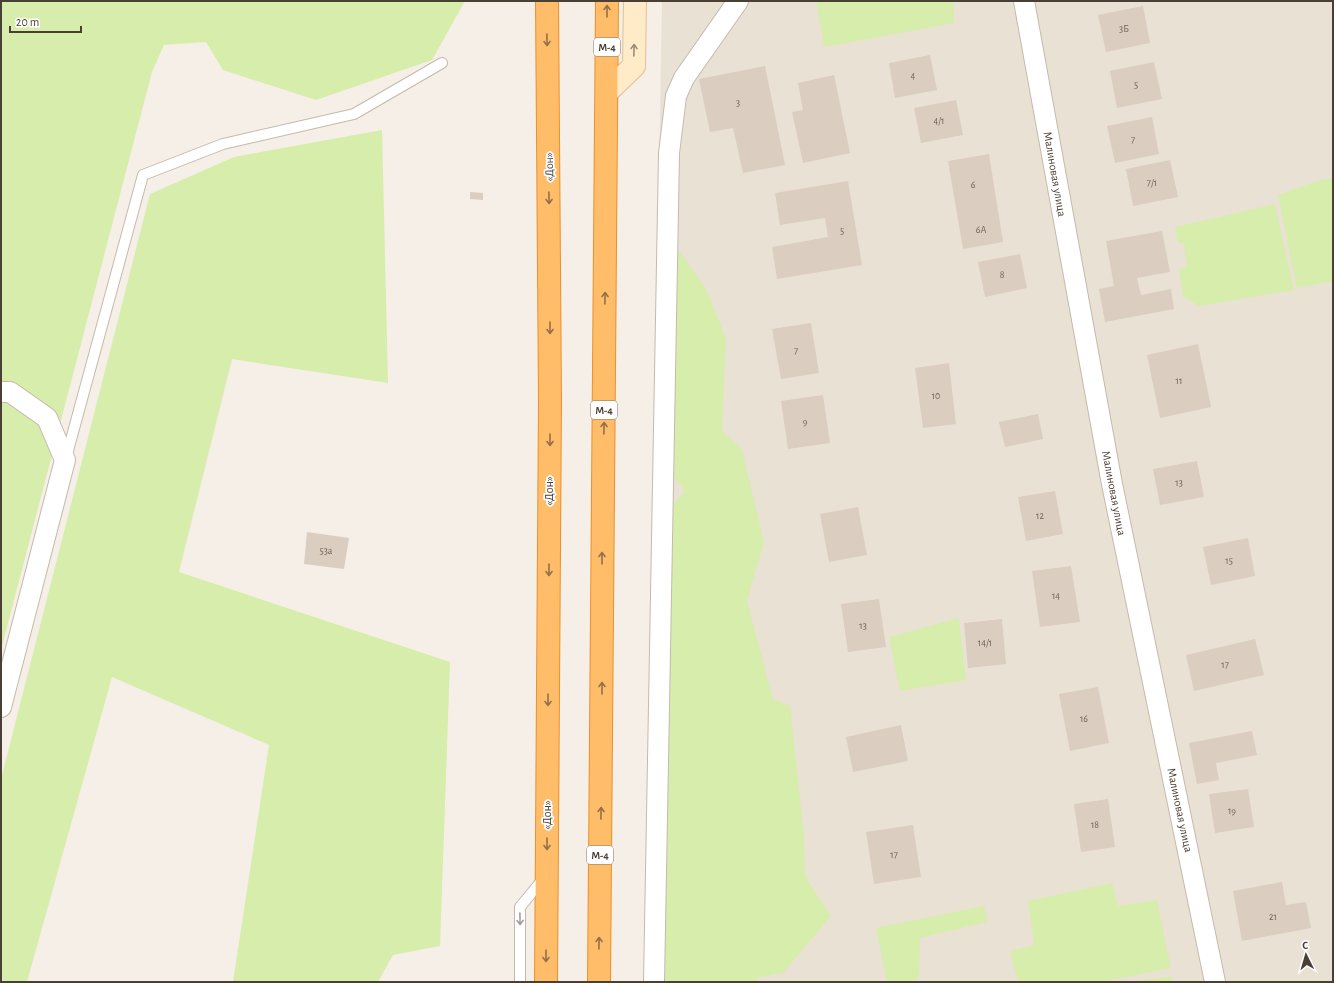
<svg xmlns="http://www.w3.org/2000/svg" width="1334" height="983" font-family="'Alegreya Sans',sans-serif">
  <rect width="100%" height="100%" fill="#f5efe7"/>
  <path fill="#eae1d5" d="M662 1H1333V982H649L652 585Z"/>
  <path fill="#d7edac" d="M1 1H465L432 60 316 100 223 70 206 42 164 45 152 72 1 650Z
    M816 1H954V23L824 47Z
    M382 130 388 383 232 359 179 572 450 662 440 946 393 955 378 982H233L269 745 112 677 27 982H1V779L150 194 234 157Z
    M1333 178V281L1297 288 1278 195 1320 180Z
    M1275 204 1294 290 1199 306 1183 296 1179 269 1187 268 1184 243H1178L1175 227Z
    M677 248 705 287 726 338 722 431 742 450 764 542 747 601 773 699 790 706 804 836 805 876 831 916 783 973 757 978 758 982H665L672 505 685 491 672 474 671 276Z
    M959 618 966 680 900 691 889 637Z
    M1112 883 1118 906 1157 900 1171 968 1101 982H1018L1010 951 1034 945 1028 901Z
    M984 906 987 922 920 938 919 979 902 982H887L876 928Z
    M1172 976 1173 982H1130Z"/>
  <path fill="#dbcdbf" d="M1143 6 1150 43 1106 52 1098 15Z
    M930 55 937 90 895 98 889 63Z
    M1154 62 1162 99 1117 108 1110 71Z
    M765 66 785 165 743 173 733 128 710 132 699 79Z
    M834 75 850 153 803 163 792 112 803 110 798 83Z
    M956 100 963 135 921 143 914 108Z
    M1152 117 1159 154 1115 163 1107 126Z
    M989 154 1003 242 963 249 948 161Z
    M1170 160 1178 197 1133 206 1126 169Z
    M848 181 862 265 777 279 772 247 828 237 825 218 780 225 775 193Z
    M470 192 483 193V200L470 199Z
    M1162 231 1170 272 1137 278 1141 295 1171 289 1174 309 1105 322 1099 289 1114 286 1106 241Z
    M1020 254 1027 288 985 297 978 262Z
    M811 323 819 373 781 379 772 329Z
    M1198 344 1211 407 1160 418 1147 355Z
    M949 363 956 424 923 428 915 368Z
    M823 395 830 443 788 449 781 401Z
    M1038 414 1043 439 1005 447 999 422Z
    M1197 461 1204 497 1160 505 1153 469Z
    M1055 491 1063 534 1026 541 1018 497Z
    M858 507 867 555 829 562 820 514Z
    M307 532 349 538 344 569 304 564Z
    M1248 538 1255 576 1211 585 1203 547Z
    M1071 566 1080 622 1040 627 1032 571Z
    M879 599 886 647 848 652 841 604Z
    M1002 619 1006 664 968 668 964 623Z
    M1255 639 1264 675 1194 691 1186 655Z
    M1098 687 1109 743 1070 751 1059 694Z
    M901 725 908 761 853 772 846 737Z
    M1252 731 1257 755 1216 763 1219 780 1197 784 1189 743Z
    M1248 789 1254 827 1215 833 1209 794Z
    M1108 799 1115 847 1081 852 1074 804Z
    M913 825 921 877 874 884 866 832Z
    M1282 882 1286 905 1306 902 1311 928 1242 941 1233 891Z"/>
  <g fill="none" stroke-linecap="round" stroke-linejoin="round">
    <defs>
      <path id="lane" d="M66 458 143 175 223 144 354 114 442 63
        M520 982V907L544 878"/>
      <path id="street" d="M1024 1 1112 484 1215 982
        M1 392H10L47 418 65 460 1 707
        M654 982 669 153 676 96 684 78 738 1"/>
      <path id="secondary" d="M607 92 634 66 635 1"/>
      <path id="highway" d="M546 982 550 401 547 1
        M599 982 607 1"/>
    </defs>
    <use href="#lane" stroke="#c5b9ac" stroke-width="12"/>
    <use href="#street" stroke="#c5b9ac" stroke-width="22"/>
    <use href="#secondary" stroke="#ddc295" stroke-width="24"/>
    <use href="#highway" stroke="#ec902a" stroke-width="24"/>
    <use href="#lane" stroke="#fff" stroke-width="10"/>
    <use href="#street" stroke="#fff" stroke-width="20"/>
    <use href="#secondary" stroke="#ffebc8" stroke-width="22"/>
    <use href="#highway" stroke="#ffbc69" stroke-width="22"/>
  </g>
  <defs><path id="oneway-shaft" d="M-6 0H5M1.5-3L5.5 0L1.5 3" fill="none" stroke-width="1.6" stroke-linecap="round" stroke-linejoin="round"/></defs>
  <g stroke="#92714a">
    <use href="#oneway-shaft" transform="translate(607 11) rotate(-90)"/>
    <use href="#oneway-shaft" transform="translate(547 40) rotate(89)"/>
    <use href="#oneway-shaft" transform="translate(549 198) rotate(89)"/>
    <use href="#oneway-shaft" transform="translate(605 298) rotate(-89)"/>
    <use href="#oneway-shaft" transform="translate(550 328) rotate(90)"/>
    <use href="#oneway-shaft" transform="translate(604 428) rotate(-89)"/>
    <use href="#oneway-shaft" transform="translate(550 440) rotate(90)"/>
    <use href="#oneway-shaft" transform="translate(602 558) rotate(-90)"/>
    <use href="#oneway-shaft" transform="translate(549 570) rotate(90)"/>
    <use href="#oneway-shaft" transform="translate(602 688) rotate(-90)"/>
    <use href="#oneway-shaft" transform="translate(548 700) rotate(90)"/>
    <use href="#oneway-shaft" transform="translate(601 813) rotate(-89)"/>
    <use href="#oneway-shaft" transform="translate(547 844) rotate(90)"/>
    <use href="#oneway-shaft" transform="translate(599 943) rotate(-89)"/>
    <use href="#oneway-shaft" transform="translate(546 956) rotate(90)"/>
  </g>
  <use stroke="#9b8c77" href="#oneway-shaft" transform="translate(634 50) rotate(-88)"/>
  <use stroke="#a49f9a" href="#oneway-shaft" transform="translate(520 919) rotate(89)"/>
  <g text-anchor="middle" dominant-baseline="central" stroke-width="3.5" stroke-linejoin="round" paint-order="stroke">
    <g font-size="10" fill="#6e6258">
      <text x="1124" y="29">3Б</text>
      <text x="913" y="76">4</text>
      <text x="1136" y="85">5</text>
      <text x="738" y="103">3</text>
      <text x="939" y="121">4/1</text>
      <text x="1133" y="140">7</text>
      <text x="1152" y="183">7/1</text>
      <text x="973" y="185">6</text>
      <text x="981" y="230">6А</text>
      <text x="842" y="231">5</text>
      <text x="1002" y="275">8</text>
      <text x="796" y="351">7</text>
      <text x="1179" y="381">11</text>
      <text x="936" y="396">10</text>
      <text x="805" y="422">9</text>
      <text x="1179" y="483">13</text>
      <text x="1040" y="516">12</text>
      <text x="326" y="551">53а</text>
      <text x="1229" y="561">15</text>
      <text x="1056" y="596">14</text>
      <text x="863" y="626">13</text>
      <text x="985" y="643">14/1</text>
      <text x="1225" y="665">17</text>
      <text x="1084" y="719">16</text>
      <text x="1232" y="811">19</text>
      <text x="1095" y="825">18</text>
      <text x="894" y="855">17</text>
      <text x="1273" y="917">21</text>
    </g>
    <g fill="#fff" stroke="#807972" stroke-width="1">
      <rect x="594" y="38" width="26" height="18" rx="3"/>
      <rect x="591" y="401" width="26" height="18" rx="3"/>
      <rect x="587" y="846" width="26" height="18" rx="3"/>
    </g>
    <g font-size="11" font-weight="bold" fill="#493f35">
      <text x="607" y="47">М-4</text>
      <text x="604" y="410">М-4</text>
      <text x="600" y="855">М-4</text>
    </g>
    <g font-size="12" fill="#493f35" stroke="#fff">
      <text transform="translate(549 167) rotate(-91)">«Дон»</text>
      <text transform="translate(1055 174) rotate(80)">Малиновая улица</text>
      <text transform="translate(549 491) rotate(-90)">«Дон»</text>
      <text transform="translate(1114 493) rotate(79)">Малиновая улица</text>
      <text transform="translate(1180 810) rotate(78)">Малиновая улица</text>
      <text transform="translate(547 815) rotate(-90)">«Дон»</text>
    </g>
  </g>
  <rect width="1334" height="983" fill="none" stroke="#493f35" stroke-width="4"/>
  <g transform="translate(1306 955) rotate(355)" stroke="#ffffff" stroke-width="3" paint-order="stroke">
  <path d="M0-3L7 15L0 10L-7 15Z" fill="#493f35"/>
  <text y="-6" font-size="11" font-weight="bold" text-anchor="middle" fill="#493f35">С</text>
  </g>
  <path d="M10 26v6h71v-6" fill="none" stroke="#493f35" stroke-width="2"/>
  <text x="16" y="26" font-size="12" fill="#493f35" stroke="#ffffff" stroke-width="3" paint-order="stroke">20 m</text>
</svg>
